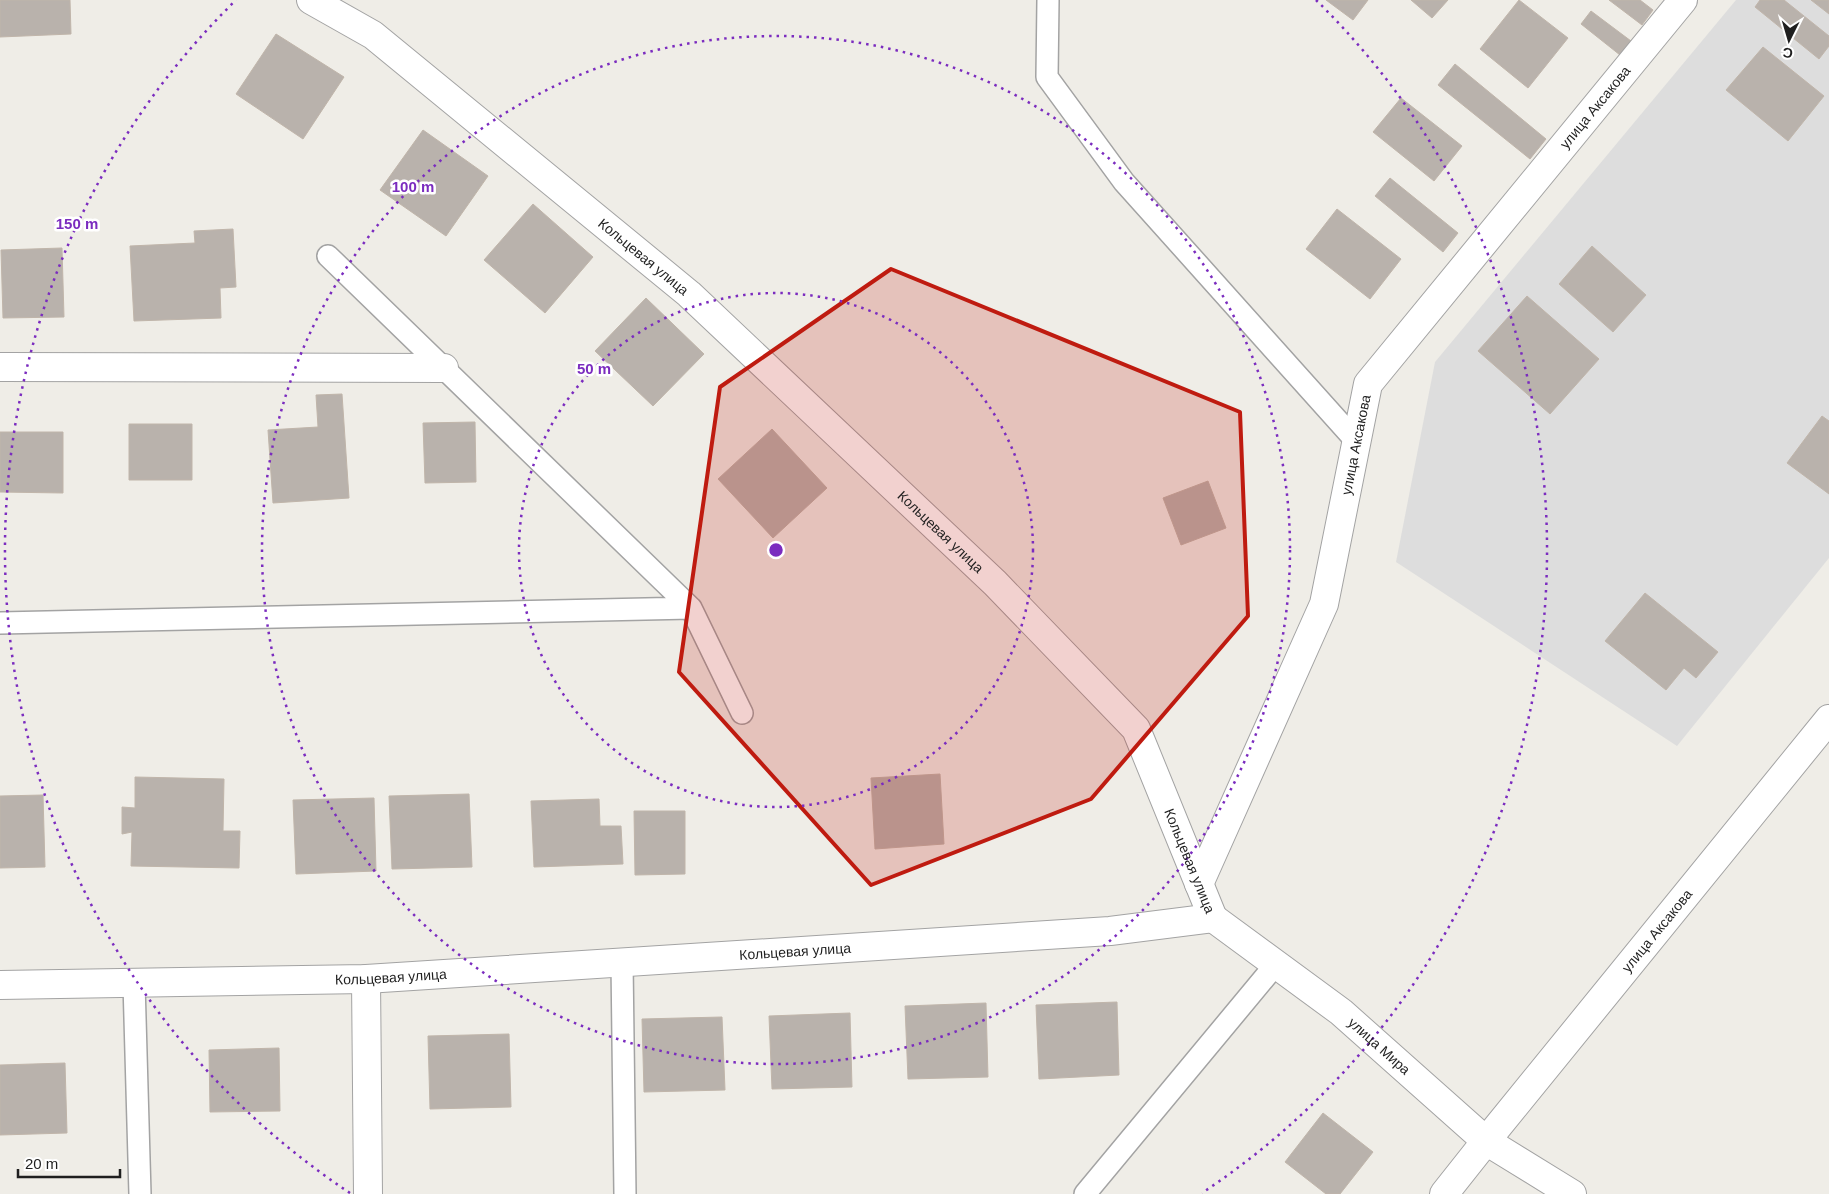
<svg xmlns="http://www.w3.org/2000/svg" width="1829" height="1194" font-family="Helvetica,sans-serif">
  <rect width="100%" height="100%" fill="#efede7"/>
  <path fill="#ddd" d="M1736 0H1829V558L1677 746 1396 562 1435 362Z"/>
  <path fill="#b9b2ac" stroke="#c0b5aa" d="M0 0H70L71 34 0 37Z
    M1326 0H1368L1353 20Z
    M1411 0H1448L1432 18Z
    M1519 0 1568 38 1528 88 1480 49Z
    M1609 0H1640L1653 10 1642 25Z
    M1760 0H1784L1829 36V46L1819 59 1755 7Z
    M1811 0H1829V14Z
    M1591 11 1631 41 1620 55 1581 24Z
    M276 34 344 77 303 139 236 94Z
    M1763 47 1824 96 1788 141 1726 90Z
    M1455 64 1546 139 1530 159 1438 85Z
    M1401 98 1462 146 1434 181 1373 132Z
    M423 130 488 176 446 236 380 190Z
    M1390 178 1458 233 1443 252 1375 196Z
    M533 204 593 257 545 313 484 260Z
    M1337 209 1401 259 1370 299 1306 249Z
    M233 229 236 287 220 288 221 318 134 321 130 246 195 243 194 231Z
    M1592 246 1646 295 1613 332 1559 284Z
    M62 248 64 317 3 318 1 250Z
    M1527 296 1599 359 1550 414 1478 351Z
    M646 298 704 354 653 406 595 351Z
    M342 394 349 498 273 503 268 430 318 427 316 395Z
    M1822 416 1829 421V494L1787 463Z
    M475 422 476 482 425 483 423 423Z
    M129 424H192V480H129Z
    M772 429 827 488 773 538 718 479Z
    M0 432H63V493L0 492Z
    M1208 481 1226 528 1181 545 1163 498Z
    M1645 593 1718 652 1696 678 1684 668 1666 690 1605 641Z
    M940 774 944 844 875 849 871 778Z
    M135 777 224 779 223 831H240L239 868 131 866 132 832 122 834V807L135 808Z
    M469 794 472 867 392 869 389 796Z
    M43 795 45 867 0 868V796Z
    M374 798 376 871 296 874 293 800Z
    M599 799 600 826H621L623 864 534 867 531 801Z
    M634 811H685V874L635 875Z
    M1117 1002 1119 1075 1039 1079 1036 1005Z
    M986 1003 988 1077 908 1079 905 1006Z
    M850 1013 852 1087 772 1089 769 1016Z
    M722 1017 725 1090 644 1092 642 1019Z
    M509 1034 511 1107 430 1109 428 1036Z
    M279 1048 280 1111 210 1112 209 1050Z
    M65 1063 67 1133 0 1135V1065Z
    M1323 1113 1373 1152 1340 1194H1326L1285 1162Z"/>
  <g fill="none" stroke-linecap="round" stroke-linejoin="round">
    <defs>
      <path id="service" d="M1048 0 1047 77 1124 182 1357 442
        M328 256 691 608 742 713
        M0 623 691 608
        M622 962 625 1194
        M134 983 140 1194
        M1085 1194 1276 964"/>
      <g id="minor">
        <path id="s1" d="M311 0 373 35 689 294 995 583 1136 729 1213 918"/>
        <path d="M0 367 444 368"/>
        <path id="s2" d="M1199 884 1324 604 1368 384 1683 0"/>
        <path id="s3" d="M1213 918 1341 1012 1486 1141 1444 1194"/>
        <path d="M366 979 368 1194"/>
        <path id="s4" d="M0 985 366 979 1110 931 1213 918"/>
        <path id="s5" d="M1572 1194 1486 1141 1829 719"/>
      </g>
    </defs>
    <use href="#service" stroke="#a3a3a3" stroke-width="24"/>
    <use href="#minor" stroke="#a3a3a3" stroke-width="30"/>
    <use href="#service" stroke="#fff" stroke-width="21"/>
    <use href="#minor" stroke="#fff" stroke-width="28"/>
  </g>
  <path fill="#bf1b10" fill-opacity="0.2" stroke="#bf1b10" stroke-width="4" stroke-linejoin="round" d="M891 269 1240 412 1248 616 1091 799 871 885 679 672 720 387Z"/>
  <g fill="none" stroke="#7b2cbf" stroke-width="2.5" stroke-dasharray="2.5 5">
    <circle cx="776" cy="550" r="257"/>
    <circle cx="776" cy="550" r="514"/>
    <path d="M350 1193A771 771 0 0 1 236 0M1316 0A771 771 0 0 1 1202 1193"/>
  </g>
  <g text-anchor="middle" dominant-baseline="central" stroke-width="5" stroke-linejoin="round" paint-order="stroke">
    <g font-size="14" fill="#1f1f1f" stroke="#fff">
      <text stroke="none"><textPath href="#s2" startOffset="889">улица Аксакова</textPath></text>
      <text stroke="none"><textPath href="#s1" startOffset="421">Кольцевая улица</textPath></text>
      <text stroke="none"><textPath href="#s2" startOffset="469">улица Аксакова</textPath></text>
      <text stroke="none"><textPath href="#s1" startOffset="826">Кольцевая улица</textPath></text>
      <text stroke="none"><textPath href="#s1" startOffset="1246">Кольцевая улица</textPath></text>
      <text stroke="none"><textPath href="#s5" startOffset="372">улица Аксакова</textPath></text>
      <text stroke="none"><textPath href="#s4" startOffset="796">Кольцевая улица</textPath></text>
      <text stroke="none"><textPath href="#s4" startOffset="391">Кольцевая улица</textPath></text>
      <text stroke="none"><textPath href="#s3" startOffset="210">улица Мира</textPath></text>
    </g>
  </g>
  <circle cx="776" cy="550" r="8" fill="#7b2cbf" stroke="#fff" stroke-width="2.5"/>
  <g font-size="15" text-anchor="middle" font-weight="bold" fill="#7b2cbf" stroke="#fff" stroke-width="5" stroke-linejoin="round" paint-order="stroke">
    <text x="413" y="192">100 m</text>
    <text x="77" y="229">150 m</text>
    <text x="594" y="374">50 m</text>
  </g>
  <g transform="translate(1789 40) rotate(185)" stroke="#ffffff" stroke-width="4" paint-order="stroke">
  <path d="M0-4L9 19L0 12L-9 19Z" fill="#1f1f1f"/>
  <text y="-8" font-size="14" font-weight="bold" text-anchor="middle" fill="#1f1f1f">С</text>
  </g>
  <path d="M18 1169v8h102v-8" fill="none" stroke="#1f1f1f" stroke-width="2.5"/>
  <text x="25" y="1169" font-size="15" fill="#1f1f1f" stroke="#ffffff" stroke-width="4" paint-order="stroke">20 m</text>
</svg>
